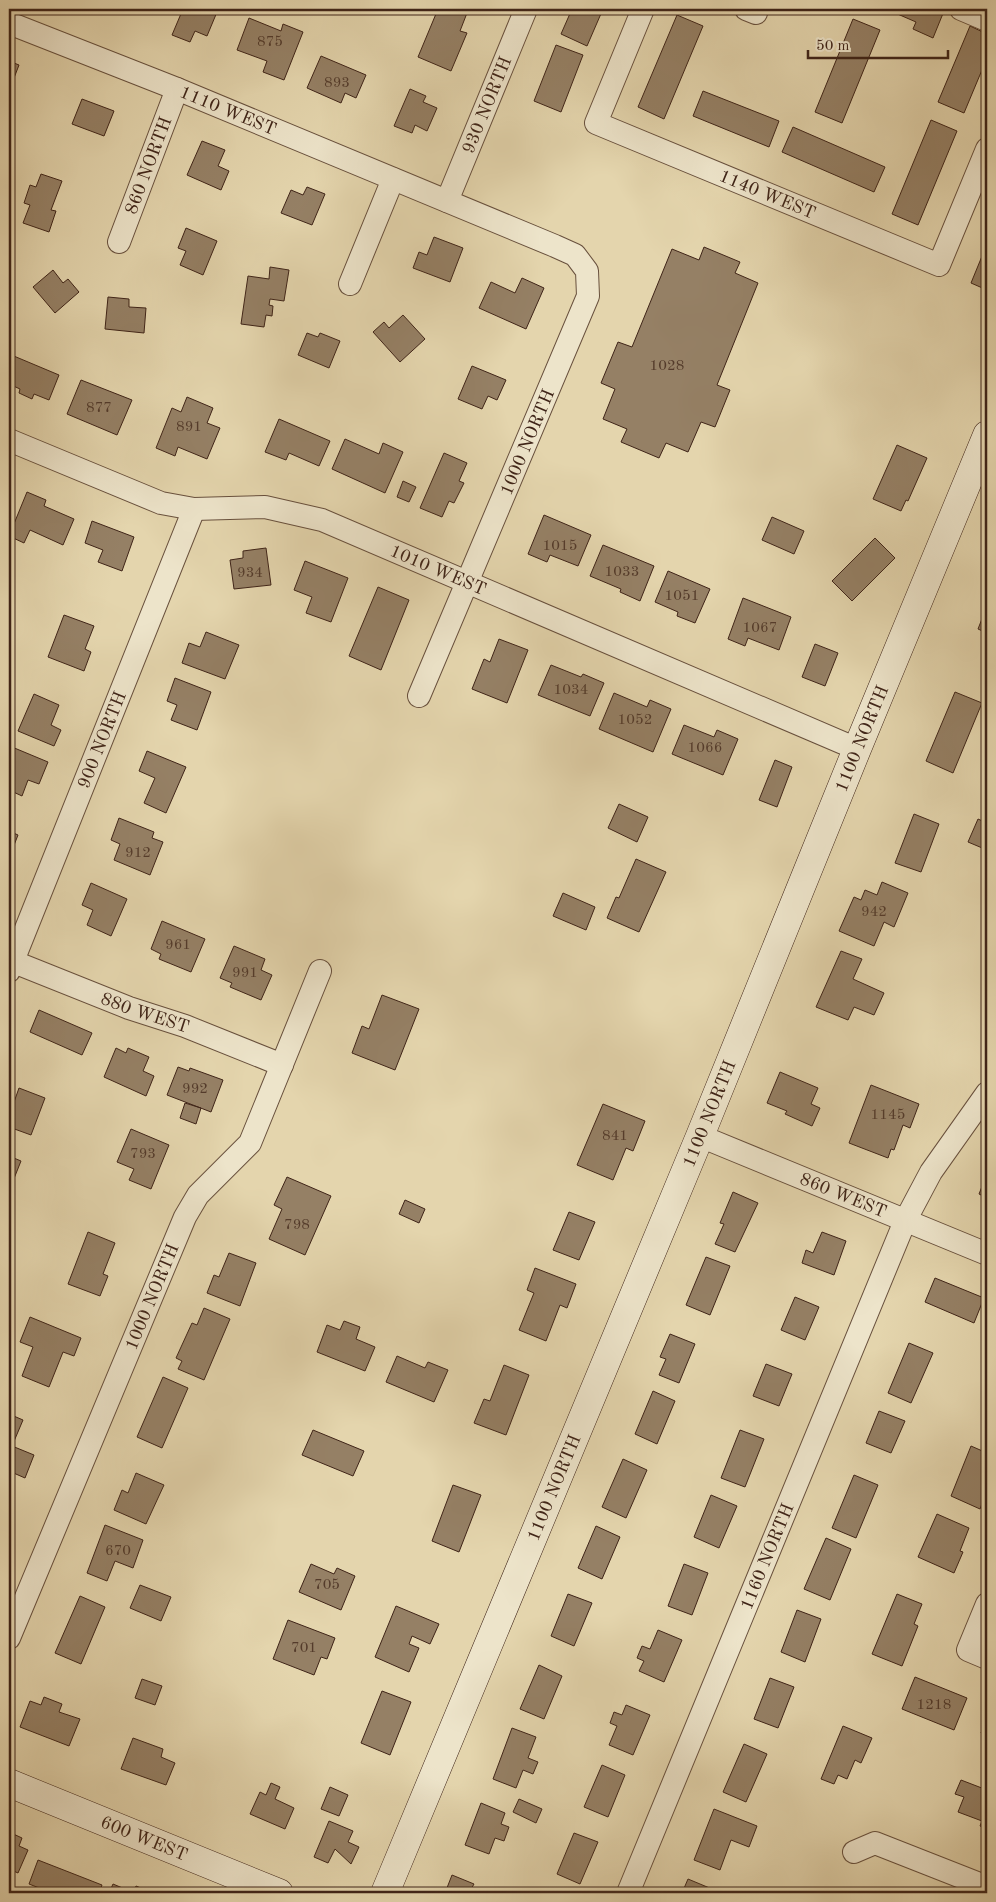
<svg xmlns="http://www.w3.org/2000/svg" width="996" height="1902" viewBox="0 0 996 1902" font-family="'Old Standard TT',serif">
  <rect width="100%" height="100%" fill="#e4d5ad"/>
  <filter id="stains"><feTurbulence type="fractalNoise" baseFrequency=".004" numOctaves="4"/><feColorMatrix values="0 0 0 0 .2 0 0 0 0 .09 0 0 0 0 .02 0 0 0 .5 -.17"/></filter>
  <radialGradient id="worn" r=".72"><stop offset=".6" stop-color="#630" stop-opacity="0"/><stop offset="1" stop-color="#630" stop-opacity=".3"/></radialGradient>
  <path fill="#958065" stroke="#3f2418" d="M126,9H139L137,13Z
    M183,9H209L217,12L207,36L195,31L190,42L172,35Z
    M438,9H456L467,13L460,31L467,33L451,71L418,57Z
    M572,9H603L587,46L561,34Z
    M886,9H940L944,11L933,38L913,29L916,22Z
    M677,15L703,26L664,119L638,107Z
    M249,18L281,31L283,24L303,32L284,80L263,72L267,61L237,50Z
    M853,19L880,30L842,123L815,112Z
    M970,26L987,34V58L964,113L938,102Z
    M556,45L583,55L561,112L534,101Z
    M321,56L366,75L356,98L345,93L341,103L307,88Z
    M9,61L19,65L9,91Z
    M410,89L426,96L423,102L437,108L427,131L415,125L412,133L394,126Z
    M703,91L779,121L769,147L693,116Z
    M82,99L114,111L104,136L72,124Z
    M931,120L957,131L918,225L892,214Z
    M793,127L885,167L874,192L782,152Z
    M202,141L225,150L218,166L229,171L221,190L187,175Z
    M41,174L62,181L51,210L56,211L49,232L23,223L30,205L24,203L30,185L36,187Z
    M307,187L325,194L312,225L281,213L291,190L303,195Z
    M186,228L217,241L203,275L180,265L186,251L178,248Z
    M434,237L463,248L450,282L413,268L419,252L427,255Z
    M987,244V290L971,283Z
    M704,247L740,262L735,273L758,283L717,385L730,390L715,427L701,422L688,452L666,443L659,458L621,442L627,429L603,419L615,389L601,383L618,342L632,347L672,249L699,260Z
    M270,267L289,270L284,301L270,299L269,305L273,306L272,316L266,315L264,327L241,324L248,276L269,279Z
    M53,270L63,283L68,279L79,292L55,313L33,287Z
    M522,278L544,288L526,329L479,308L491,282L515,293Z
    M108,297L129,299V307L146,308L144,333L105,329Z
    M403,315L425,339L400,362L373,332L384,322L389,328Z
    M307,333L318,337L320,333L340,341L329,368L298,355Z
    M9,354L59,375L49,400L34,394L32,399L19,393L20,389L9,384Z
    M472,366L506,380L497,400L488,396L482,409L458,399Z
    M81,380L132,400L117,435L67,414Z
    M187,397L213,408L207,423L220,428L207,459L178,447L175,456L156,448L172,408L181,412Z
    M279,419L330,441L319,466L289,453L286,460L265,452Z
    M345,439L379,454L383,443L403,452L385,493L332,469Z
    M897,445L927,458L908,501L906,500L901,511L873,499Z
    M444,453L467,463L459,481L464,483L454,503L449,501L442,517L420,508Z
    M403,481L416,487L409,502L397,497Z
    M27,492L46,500L44,506L74,519L63,545L30,530L24,543L9,536Z
    M544,515L591,535L578,566L550,555L547,562L528,554Z
    M772,517L804,531L794,554L762,540Z
    M92,521L134,537L122,571L98,562L103,550L85,543Z
    M875,538L895,558L852,601L832,581Z
    M603,545L654,566L640,601L620,592L621,589L590,576Z
    M266,548L271,585L234,589L230,560L243,558V551Z
    M305,561L348,578L331,622L306,613L312,597L294,590Z
    M668,571L710,589L695,623L677,616L678,612L655,602Z
    M378,587L409,600L381,670L349,656Z
    M743,598L791,617L779,650L748,638L745,646L728,639Z
    M987,606V633L978,629Z
    M64,615L94,626L85,649L91,652L84,671L48,657Z
    M206,632L239,645L225,679L182,663L189,643L200,647Z
    M499,639L528,650L507,703L472,689L484,659L490,662Z
    M815,644L838,653L825,686L802,677Z
    M551,665L581,677L583,674L604,683L590,716L538,695Z
    M175,678L211,692L197,730L171,720L177,705L167,701Z
    M955,692L982,703L953,773L926,761Z
    M614,693L647,707L650,700L671,709L653,752L599,729Z
    M34,694L59,705L51,725L61,730L54,746L18,731Z
    M684,725L714,737L717,730L738,739L723,775L672,754Z
    M12,747L48,762L39,784L28,780L22,796L9,790V755Z
    M147,751L186,767L166,813L144,803L155,778L139,771Z
    M775,760L792,767L777,807L759,800Z
    M619,804L648,817L637,842L608,828Z
    M914,814L939,824L921,872L895,863Z
    M119,818L154,832L152,838L163,842L150,875L114,860L120,844L111,840Z
    M978,819L987,823V850L968,842Z
    M9,831L18,835L9,858Z
    M636,859L666,872L639,932L607,918L616,897L619,898Z
    M882,882L908,893L894,927L884,922L874,946L839,931L854,897L861,900L865,890L877,895Z
    M91,883L127,899L111,936L87,925L93,910L82,905Z
    M563,893L595,907L586,930L553,916Z
    M162,921L205,939L191,972L159,959L161,954L151,949Z
    M234,946L265,959L261,970L272,975L261,1000L230,987L232,983L220,978Z
    M841,951L862,959L853,979L884,993L874,1015L854,1007L848,1020L816,1007Z
    M382,995L419,1009L395,1070L352,1053L362,1026L369,1029Z
    M39,1010L92,1033L82,1055L30,1032Z
    M116,1048L126,1053L128,1048L149,1057L143,1071L154,1076L146,1096L104,1077Z
    M178,1067L189,1071L190,1068L223,1080L211,1112L167,1095Z
    M780,1072L818,1088L811,1104L820,1108L812,1126L785,1114L787,1111L767,1103Z
    M871,1085L919,1104L910,1128L903,1125L894,1150L891,1149L888,1158L849,1143Z
    M19,1088L45,1098L31,1135L9,1127V1104L13,1105Z
    M185,1103L201,1108L196,1124L180,1118Z
    M603,1104L645,1121L633,1151L626,1148L613,1180L577,1165Z
    M131,1129L169,1145L151,1189L129,1180L134,1169L117,1162Z
    M9,1156L21,1161L9,1191Z
    M987,1174V1198L979,1194Z
    M287,1177L331,1196L305,1255L269,1239L282,1209L274,1205Z
    M733,1192L758,1203L735,1252L715,1244L724,1224L720,1223Z
    M405,1200L425,1209L419,1223L399,1214Z
    M569,1212L595,1222L579,1260L553,1250Z
    M88,1232L115,1243L103,1274L108,1276L100,1296L68,1284Z
    M822,1232L846,1241L834,1275L802,1263L806,1250L813,1253Z
    M229,1253L256,1263L240,1306L207,1293L214,1275L219,1277Z
    M706,1257L730,1266L710,1315L686,1305Z
    M535,1268L576,1284L567,1308L560,1305L546,1341L519,1330L534,1293L527,1290Z
    M935,1278L984,1298L974,1323L925,1302Z
    M795,1297L819,1307L805,1340L781,1330Z
    M204,1308L230,1319L204,1380L178,1369L182,1361L176,1358L192,1323L197,1325Z
    M30,1317L81,1338L74,1356L63,1352L49,1387L22,1376L33,1347L20,1342Z
    M344,1321L360,1327L356,1339L375,1347L365,1371L317,1352L327,1325L340,1330Z
    M670,1334L695,1344L679,1383L659,1375L666,1359L660,1357Z
    M909,1343L933,1353L911,1403L888,1393Z
    M397,1356L425,1368L428,1362L448,1370L434,1402L386,1382Z
    M766,1364L792,1374L779,1406L753,1396Z
    M504,1365L529,1375L506,1435L474,1423L484,1399L490,1401Z
    M163,1377L188,1388L162,1448L137,1437Z
    M653,1391L675,1401L657,1444L635,1434Z
    M879,1411L905,1421L891,1453L866,1443Z
    M9,1414L23,1420L12,1446L34,1455L25,1478L9,1471Z
    M313,1430L364,1451L353,1476L302,1455Z
    M740,1430L764,1439L745,1487L721,1478Z
    M971,1446L987,1453V1490L980,1509L951,1496Z
    M623,1459L647,1470L626,1518L602,1507Z
    M136,1473L164,1485L146,1524L114,1510L122,1490L128,1493Z
    M854,1475L878,1485L856,1538L832,1528Z
    M453,1485L481,1495L459,1552L432,1541Z
    M711,1495L737,1506L719,1548L694,1537Z
    M937,1514L969,1528L960,1551L963,1552L954,1573L918,1557Z
    M105,1525L143,1540L133,1568L115,1561L107,1581L87,1573Z
    M596,1526L620,1537L602,1579L578,1568Z
    M826,1538L851,1549L830,1600L804,1589Z
    M311,1564L334,1574L337,1568L355,1576L341,1610L299,1592Z
    M684,1564L708,1573L692,1615L668,1606Z
    M140,1585L171,1597L161,1621L130,1608Z
    M568,1594L592,1603L574,1646L551,1636Z
    M897,1594L922,1604L914,1624L918,1626L902,1666L872,1654Z
    M80,1596L105,1607L81,1664L55,1653Z
    M396,1606L439,1624L430,1644L412,1636L409,1644L419,1648L409,1672L375,1657Z
    M797,1610L821,1619L805,1662L781,1652Z
    M288,1620L335,1638L327,1659L321,1657L314,1675L273,1659Z
    M658,1630L682,1640L664,1682L639,1671L644,1661L637,1658L642,1646L650,1649Z
    M539,1665L562,1676L544,1719L520,1709Z
    M915,1677L967,1698L954,1730L902,1709Z
    M770,1678L794,1687L778,1728L754,1719Z
    M142,1679L162,1686L155,1705L135,1698Z
    M382,1691L411,1702L390,1755L361,1743Z
    M44,1697L62,1704L59,1712L80,1719L69,1746L20,1727L30,1701L41,1705Z
    M626,1705L650,1715L633,1755L609,1745L617,1726L610,1723L614,1712L622,1715Z
    M986,1720H987V1736L981,1733Z
    M843,1726L872,1738L861,1763L855,1760L847,1779L838,1775L834,1784L821,1779Z
    M512,1728L536,1737L528,1758L538,1762L533,1774L523,1770L516,1788L493,1779Z
    M133,1738L163,1749L161,1757L175,1763L166,1785L121,1769Z
    M744,1744L767,1754L746,1802L723,1792Z
    M602,1765L625,1775L608,1817L584,1807Z
    M961,1780L987,1790V1829L980,1826L982,1821L958,1812L964,1797L955,1794Z
    M271,1783L280,1787L275,1799L294,1808L285,1829L250,1814L260,1792L266,1795Z
    M330,1787L348,1795L339,1816L321,1809Z
    M519,1799L542,1809L536,1823L513,1812Z
    M481,1803L505,1813L501,1824L509,1827L504,1841L495,1838L489,1854L465,1845Z
    M714,1809L757,1826L749,1847L731,1840L720,1870L694,1860Z
    M329,1821L353,1831L348,1842L359,1847L351,1864L335,1849L328,1863L314,1857Z
    M9,1832L22,1838L19,1846L28,1850L18,1873L9,1869Z
    M574,1833L598,1842L580,1884L557,1874Z
    M38,1860L102,1885L99,1893H52L29,1884Z
    M452,1875L474,1884L470,1891L474,1893H445Z
    M688,1879L712,1889L710,1893H682Z
    M113,1884L132,1892V1893H109Z
    M136,1886L153,1893H133Z"/>
  <g fill="none" stroke-linecap="round" stroke-linejoin="round">
    <g stroke="#68503d" stroke-width="24">
      <g id="street">
        <path id="s1" d="M643,9L596,123L939,265L987,149"/>
        <path d="M746,9L756,13"/>
        <path d="M961,9L987,20"/>
        <path id="s2" d="M9,23L177,89L555,246L575,255L587,271L588,296L419,696"/>
        <path id="s3" d="M447,201L526,9"/>
        <path id="s4" d="M119,242L177,89"/>
        <path d="M350,284L393,179"/>
        <path id="s5" d="M9,440L161,503L194,509L265,507L322,520L857,749"/>
        <path id="s6" d="M9,960L129,1008L185,1026L282,1065"/>
        <path id="s7" d="M9,971L194,509"/>
        <path id="s8" d="M700,1136L987,1254"/>
        <path d="M987,1604L968,1650L987,1658"/>
        <path id="s9" d="M9,1638L185,1217L198,1195L250,1143L320,971"/>
        <path d="M854,1852L875,1843L987,1887"/>
        <path id="s10" d="M628,1893L905,1221L931,1172L987,1093"/>
      </g>
    </g>
    <g stroke="#3f2418" stroke-width="29">
      <g id="secondary">
        <path id="s11" d="M9,1783L279,1893"/>
        <path id="s12" d="M385,1893L700,1136L857,749L987,435"/>
      </g>
    </g>
    <use href="#street" stroke="#ede4ca" stroke-width="22"/>
    <use href="#secondary" stroke="#ede4ca" stroke-width="28"/>
  </g>
  <g text-anchor="middle" stroke-width="4.5" stroke-linejoin="round" paint-order="stroke">
    <g font-size="15" fill="#543b2b">
      <text x="270" y="46">875</text>
      <text x="337" y="87">893</text>
      <text x="667" y="370">1028</text>
      <text x="99" y="412">877</text>
      <text x="189" y="431">891</text>
      <text x="560" y="550">1015</text>
      <text x="622" y="576">1033</text>
      <text x="250" y="577">934</text>
      <text x="682" y="600">1051</text>
      <text x="760" y="632">1067</text>
      <text x="571" y="694">1034</text>
      <text x="635" y="724">1052</text>
      <text x="705" y="752">1066</text>
      <text x="138" y="857">912</text>
      <text x="874" y="916">942</text>
      <text x="178" y="949">961</text>
      <text x="245" y="977">991</text>
      <text x="195" y="1093">992</text>
      <text x="888" y="1119">1145</text>
      <text x="615" y="1140">841</text>
      <text x="143" y="1158">793</text>
      <text x="297" y="1229">798</text>
      <text x="118" y="1555">670</text>
      <text x="327" y="1589">705</text>
      <text x="304" y="1652">701</text>
      <text x="934" y="1709">1218</text>
    </g>
    <g font-size="18" fill="#3f2418" stroke="#ede4ca">
      <text dy="6" stroke="none"><textPath href="#s3" startOffset="104">930 NORTH</textPath></text>
      <text dy="6" stroke="none"><textPath href="#s2" startOffset="236">1110 WEST</textPath></text>
      <text dy="6" stroke="none"><textPath href="#s4" startOffset="82">860 NORTH</textPath></text>
      <text dy="6" stroke="none"><textPath href="#s1" startOffset="309">1140 WEST</textPath></text>
      <text transform="translate(527 442) rotate(-67)" y="6">1000 NORTH</text>
      <text dy="6" stroke="none"><textPath href="#s5" startOffset="454">1010 WEST</textPath></text>
      <text dy="6" stroke="none"><textPath href="#s12" startOffset="1249">1100 NORTH</textPath></text>
      <text dy="6" stroke="none"><textPath href="#s7" startOffset="249">900 NORTH</textPath></text>
      <text dy="6" stroke="none"><textPath href="#s6" startOffset="146">880 WEST</textPath></text>
      <text dy="6" stroke="none"><textPath href="#s12" startOffset="844">1100 NORTH</textPath></text>
      <text dy="6" stroke="none"><textPath href="#s8" startOffset="155">860 WEST</textPath></text>
      <text dy="6" stroke="none"><textPath href="#s9" startOffset="370">1000 NORTH</textPath></text>
      <text dy="6" stroke="none"><textPath href="#s12" startOffset="439">1100 NORTH</textPath></text>
      <text dy="6" stroke="none"><textPath href="#s10" startOffset="364">1160 NORTH</textPath></text>
      <text dy="6" stroke="none"><textPath href="#s11" startOffset="146">600 WEST</textPath></text>
    </g>
  </g>
  <rect width="996" height="1902" fill="none" stroke="#e4d5ad" stroke-width="30"/>
  <rect x="10" y="10" width="976" height="1882" fill="none" stroke="#3f2418" stroke-width="2.5"/>
  <rect x="15" y="15" width="966" height="1872" fill="none" stroke="#3f2418"/>
  <path d="M808 50v8h140v-8" fill="none" stroke="#3f2418" stroke-width="2.5"/>
  <text x="816" y="50" font-size="15" fill="#3f2418" stroke="#ede4ca" stroke-width="4" paint-order="stroke">50 m</text>
  <rect width="100%" height="100%" filter="url(#stains)"/>
  <rect width="100%" height="100%" fill="url(#worn)"/>
</svg>
